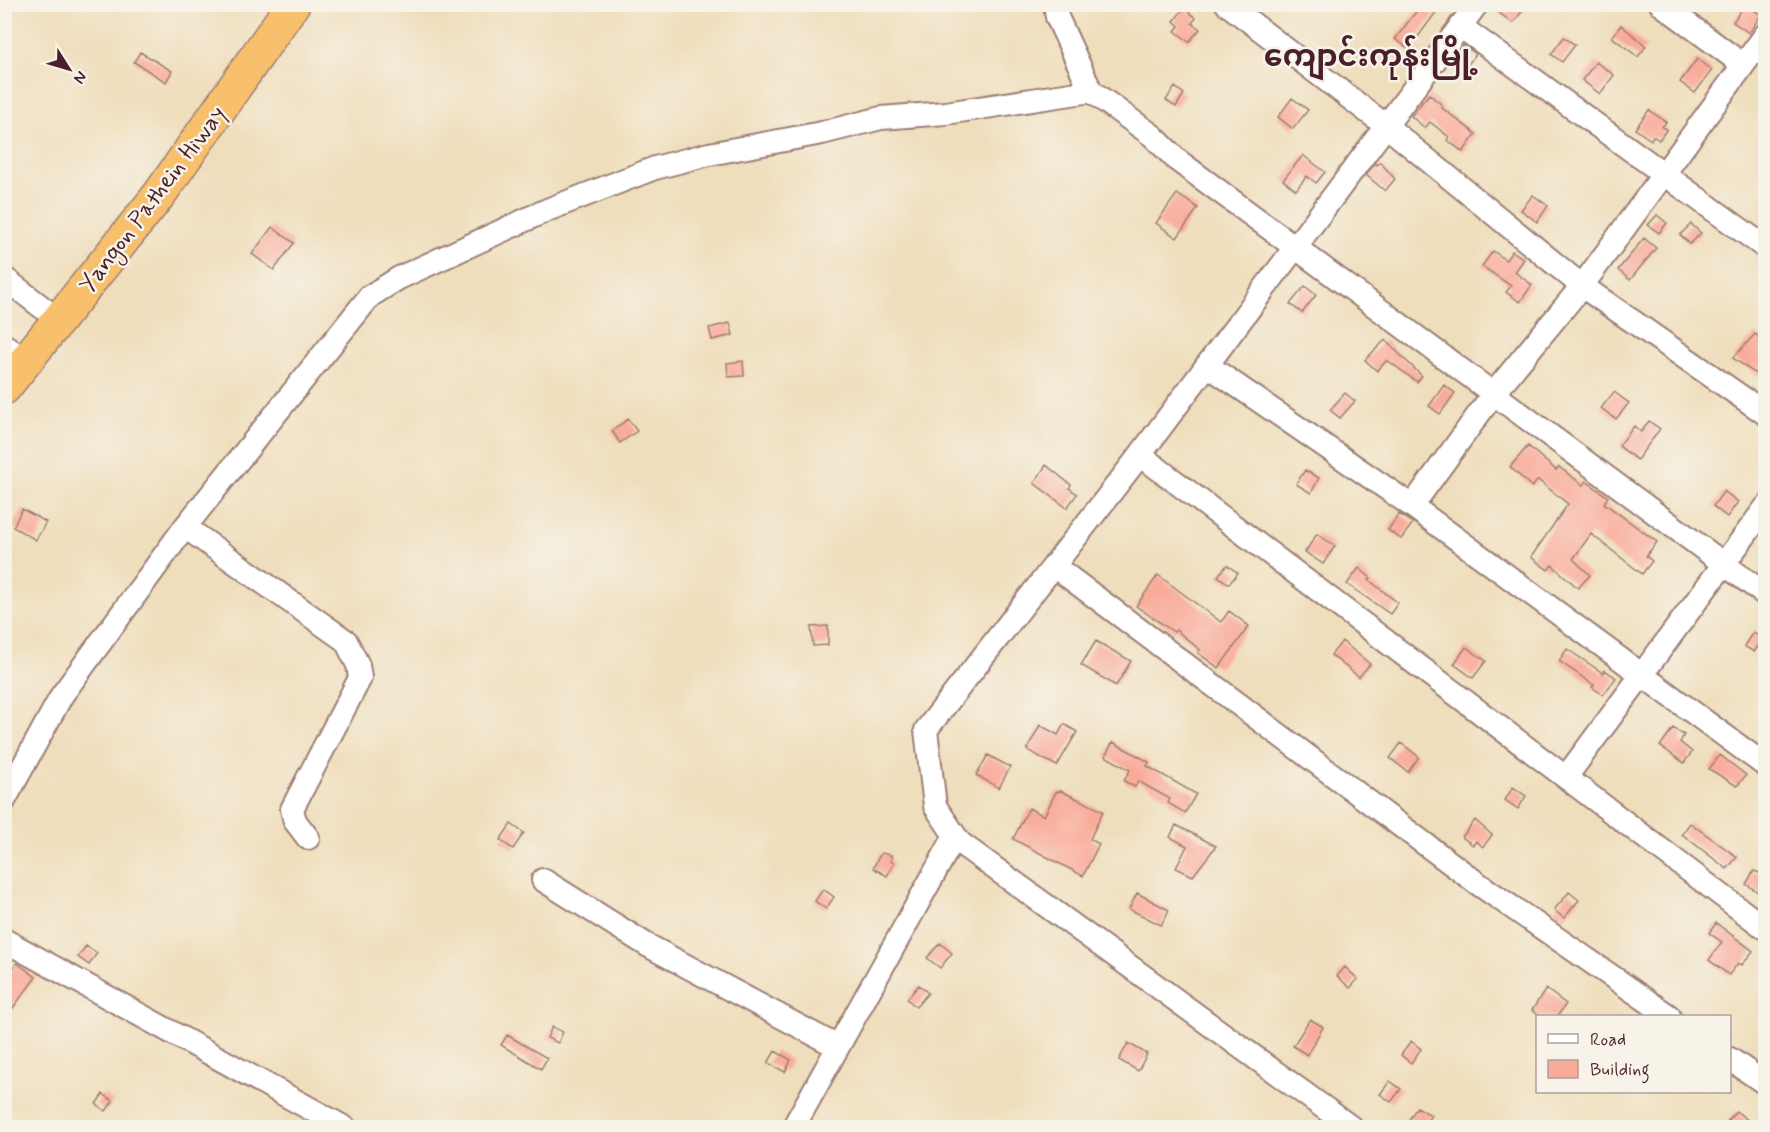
<svg xmlns="http://www.w3.org/2000/svg" width="1770" height="1132" viewBox="0 0 1770 1132" font-family="Mynerve,'Noto Sans Myanmar',sans-serif">
  <rect width="100%" height="100%" fill="#f7f3e8"/>
  <filter id="ink" filterUnits="userSpaceOnUse"><feTurbulence type="fractalNoise" baseFrequency=".0167" numOctaves="2"/><feDisplacementMap in="SourceGraphic" scale="12" xChannelSelector="R" yChannelSelector="G"/><feConvolveMatrix kernelMatrix="1 2 1 2 8 2 1 2 1" color-interpolation-filters="sRGB"/></filter>
  <filter id="wash" filterUnits="userSpaceOnUse"><feTurbulence type="fractalNoise" baseFrequency=".008" numOctaves="4" result="noise"/><feDisplacementMap in="SourceGraphic" scale="24" xChannelSelector="R" yChannelSelector="G"/><feGaussianBlur stdDeviation="1.35" result="paint"/><feColorMatrix in="noise" values="0 0 0 0 0 0 0 0 0 0 0 0 0 0 0 0 0 1.4 0 .05"/><feComposite in="paint" operator="in"/></filter>
  <g filter="url(#wash)">
    <rect width="100%" height="100%" fill="#efdebc"/>
    <g id="blocks">
      <path fill="#f9ab9a" d="M1422,4H1442L1409,49L1395,39Z
        M1504,4H1528L1513,23L1498,12Z
        M1745,4L1761,15L1749,33L1733,22Z
        M1184,8L1196,18L1192,23L1200,29L1189,42L1175,31L1179,26L1174,21Z
        M1621,25L1646,46L1638,57L1612,37Z
        M1564,37L1575,45L1562,62L1551,54Z
        M1464,45L1476,54L1466,67L1454,58Z
        M140,52L172,71L166,82L134,62Z
        M1697,59L1712,70L1695,93L1680,82Z
        M1596,62L1614,75L1600,94L1582,80Z
        M1175,87L1184,94L1176,107L1166,100Z
        M1429,94L1443,106L1442,108L1476,134L1463,152L1447,140L1449,137L1430,122L1425,128L1411,116Z
        M1292,98L1308,110L1293,129L1278,117Z
        M1649,110L1666,122L1662,127L1667,129L1659,140L1653,136L1651,140L1635,129Z
        M1303,155L1325,172L1316,183L1307,176L1296,190L1283,180Z
        M1380,162L1395,179L1385,191L1366,175L1375,163L1377,165Z
        M1177,194L1198,208L1177,238L1156,223Z
        M1533,195L1548,206L1537,222L1521,210Z
        M1657,215L1667,223L1659,233L1648,225Z
        M1691,224L1701,233L1690,244L1680,235Z
        M272,227L294,243L274,270L252,254Z
        M1644,238L1656,248L1630,280L1618,270Z
        M1493,251L1506,260L1512,251L1524,259L1515,272L1532,285L1520,302L1506,292L1511,286L1482,266Z
        M1305,286L1316,295L1302,313L1290,304Z
        M730,323L733,335L712,340L709,328Z
        M1755,334L1766,342V381L1733,358Z
        M1385,340L1422,376L1417,382L1387,360L1377,371L1365,360Z
        M743,361L744,376L728,377L727,363Z
        M1444,385L1455,393L1440,414L1429,406Z
        M1614,392L1629,403L1616,419L1601,408Z
        M1345,393L1355,401L1340,418L1330,410Z
        M628,419L637,431L620,443L612,431Z
        M1649,421L1660,429L1637,460L1619,446L1634,426L1641,432Z
        M1528,446L1556,470L1559,467L1583,485L1586,481L1608,497L1604,503L1657,542L1646,556L1652,561L1642,574L1591,534L1573,559L1590,575L1578,588L1552,565L1548,570L1531,557L1568,504L1538,480L1532,487L1510,467Z
        M1046,465L1071,485L1069,488L1077,494L1067,508L1034,483Z
        M1305,470L1319,478L1311,493L1296,484Z
        M1724,491L1738,502L1727,517L1713,506Z
        M22,509L46,522L36,540L13,527Z
        M1399,514L1413,523L1401,539L1388,530Z
        M1317,534L1335,546L1323,564L1305,552Z
        M1227,565L1238,573L1229,584L1218,576Z
        M1359,568L1371,578L1369,580L1398,603L1390,614L1347,584Z
        M1158,575L1221,622L1229,611L1249,626L1219,668L1198,653L1200,650L1176,630L1174,632L1136,606Z
        M828,626V645L813,646L811,627Z
        M1753,632L1763,639L1754,652L1744,646Z
        M1096,641L1131,661L1116,686L1081,665Z
        M1342,641L1370,664L1359,677L1331,655Z
        M1466,647L1486,661L1473,678L1454,664Z
        M1567,649L1603,673L1605,670L1616,678L1603,695L1592,687L1594,685L1559,661Z
        M1064,724L1077,732L1057,766L1027,750L1040,725L1058,735Z
        M1673,728L1684,735L1680,742L1692,752L1684,763L1660,746Z
        M1113,742L1149,762L1147,766L1196,794L1185,813L1168,803L1170,799L1138,781L1135,787L1124,781L1130,770L1105,756Z
        M1401,743L1419,757L1408,772L1390,758Z
        M988,755L1010,767L999,788L976,775Z
        M1720,755L1746,775L1737,786L1709,769Z
        M1513,787L1526,796L1518,809L1505,800Z
        M1061,791L1103,811L1090,839L1099,844L1083,876L1013,839L1029,808L1044,816L1056,792Z
        M1475,820L1492,835L1483,847L1476,841L1473,845L1462,837Z
        M1690,823L1737,857L1727,869L1682,834Z
        M511,824L524,833L513,849L500,840Z
        M1176,825L1216,846L1193,876L1176,868L1187,846L1170,837Z
        M881,853L891,855V861L894,863L887,876L873,868Z
        M1754,871L1766,875V888L1761,894L1746,884Z
        M823,889L834,897L826,909L815,901Z
        M1569,892L1579,900L1564,918L1554,910Z
        M1137,893L1169,910L1161,925L1129,909Z
        M1716,923L1753,951L1742,965L1738,963L1729,975L1709,960L1722,942L1709,933Z
        M940,943L952,953L940,968L927,958Z
        M86,946L97,953L89,965L78,957Z
        M17,963L36,977L4,1020V980Z
        M1345,967L1358,979L1350,988L1337,976Z
        M919,985L928,993L916,1007L907,999Z
        M1546,989L1566,1004L1557,1017H1541L1532,1010Z
        M1310,1019L1323,1027L1307,1055L1293,1046Z
        M552,1027L563,1032L558,1043L547,1038Z
        M507,1035L547,1058L541,1069L501,1045Z
        M1411,1041L1421,1049L1411,1063L1401,1055Z
        M1128,1043L1147,1054L1138,1071L1119,1060Z
        M775,1051L791,1060L785,1072L768,1063Z
        M1390,1081L1401,1089L1391,1102L1380,1094Z
        M103,1094L113,1101L106,1111L96,1104Z
        M1417,1107L1431,1115L1423,1128H1404Z
        M1736,1111L1758,1128H1722Z"/>
    </g>
  </g>
  <g filter="url(#ink)">
    <use href="#blocks" fill-opacity="0" stroke="#9c7e74" stroke-width="1.5"/>
    <g fill="none" stroke-linecap="round" stroke-linejoin="round">
      <g stroke="#9c7e74" stroke-width="26">
        <path id="minor" d="M1055,4L1057,17L1091,91L1153,136L1177,160L1766,595
          M1227,4L1385,125L1582,286L1766,414
          M1661,4L1742,64
          M1460,26L1766,248
          M4,278L60,321
          M4,345L28,362
          M1207,365L1412,506L1766,766
          M1140,455L1766,929
          M1412,506L1494,393L1582,286L1766,34
          M185,527L346,641L358,665L360,678L292,809L295,821L308,838
          M1054,566L1477,883L1669,1016
          M1566,777L1766,507
          M4,801L62,695L185,527L370,296L399,278L547,210L655,168L709,154L822,133L881,118L946,113L1091,91
          M543,880L647,945L838,1047
          M4,940L345,1128
          M1730,1059L1766,1084
          M793,1128L955,836
          M1352,1128L960,843L935,806L926,730L1140,455L1477,4"/>
      </g>
      <g stroke="#9c7e74" stroke-width="36">
        <path id="highway" d="M4,388L159,195L293,4"/>
      </g>
      <use href="#minor" stroke="#fff" stroke-width="22"/>
      <use href="#highway" stroke="#f8bf6c" stroke-width="33"/>
    </g>
  </g>
  <g text-anchor="middle" stroke-width="5" stroke-linejoin="round" paint-order="stroke">
    <g font-size="24" fill="#4a1f2b" stroke="#f7f3e8">
      <text transform="translate(152 199) rotate(-53)" y="8">Yangon Pathein Hiway</text>
    </g>
    <g font-size="30" font-weight="bold" fill="#4a1f2b" stroke="#f7f3e8">
      <text x="1371" y="66">ကျောင်းကုန်းမြို့</text>
    </g>
  </g>
  <rect width="1770" height="1132" fill="none" stroke="#f7f3e8" stroke-width="24"/>
  <rect x="1536" y="1015" width="195" height="78" fill="#f7f3e8" stroke="#b29e9c" stroke-width="1.5"/>
  <rect x="1548" y="1034" width="30" height="9" fill="#ffffff" stroke="#b29e9c" stroke-width="1.5"/>
  <text x="1590" y="1045" font-size="18" fill="#4a1f2b">Road</text>
  <rect x="1548" y="1060" width="30" height="18" fill="#f9ab9a" stroke="#b29e9c" stroke-width="1.5"/>
  <text x="1590" y="1075" font-size="18" fill="#4a1f2b">Building</text>
  <g transform="translate(69 69) rotate(127)" stroke="#f7f3e8" stroke-width="4.5" paint-order="stroke">
  <path d="M0-4.5L10 22L0 15L-10 22Z" fill="#4a1f2b"/>
  <text y="-9" font-size="16" font-weight="bold" text-anchor="middle" fill="#4a1f2b">N</text>
  </g>
</svg>
